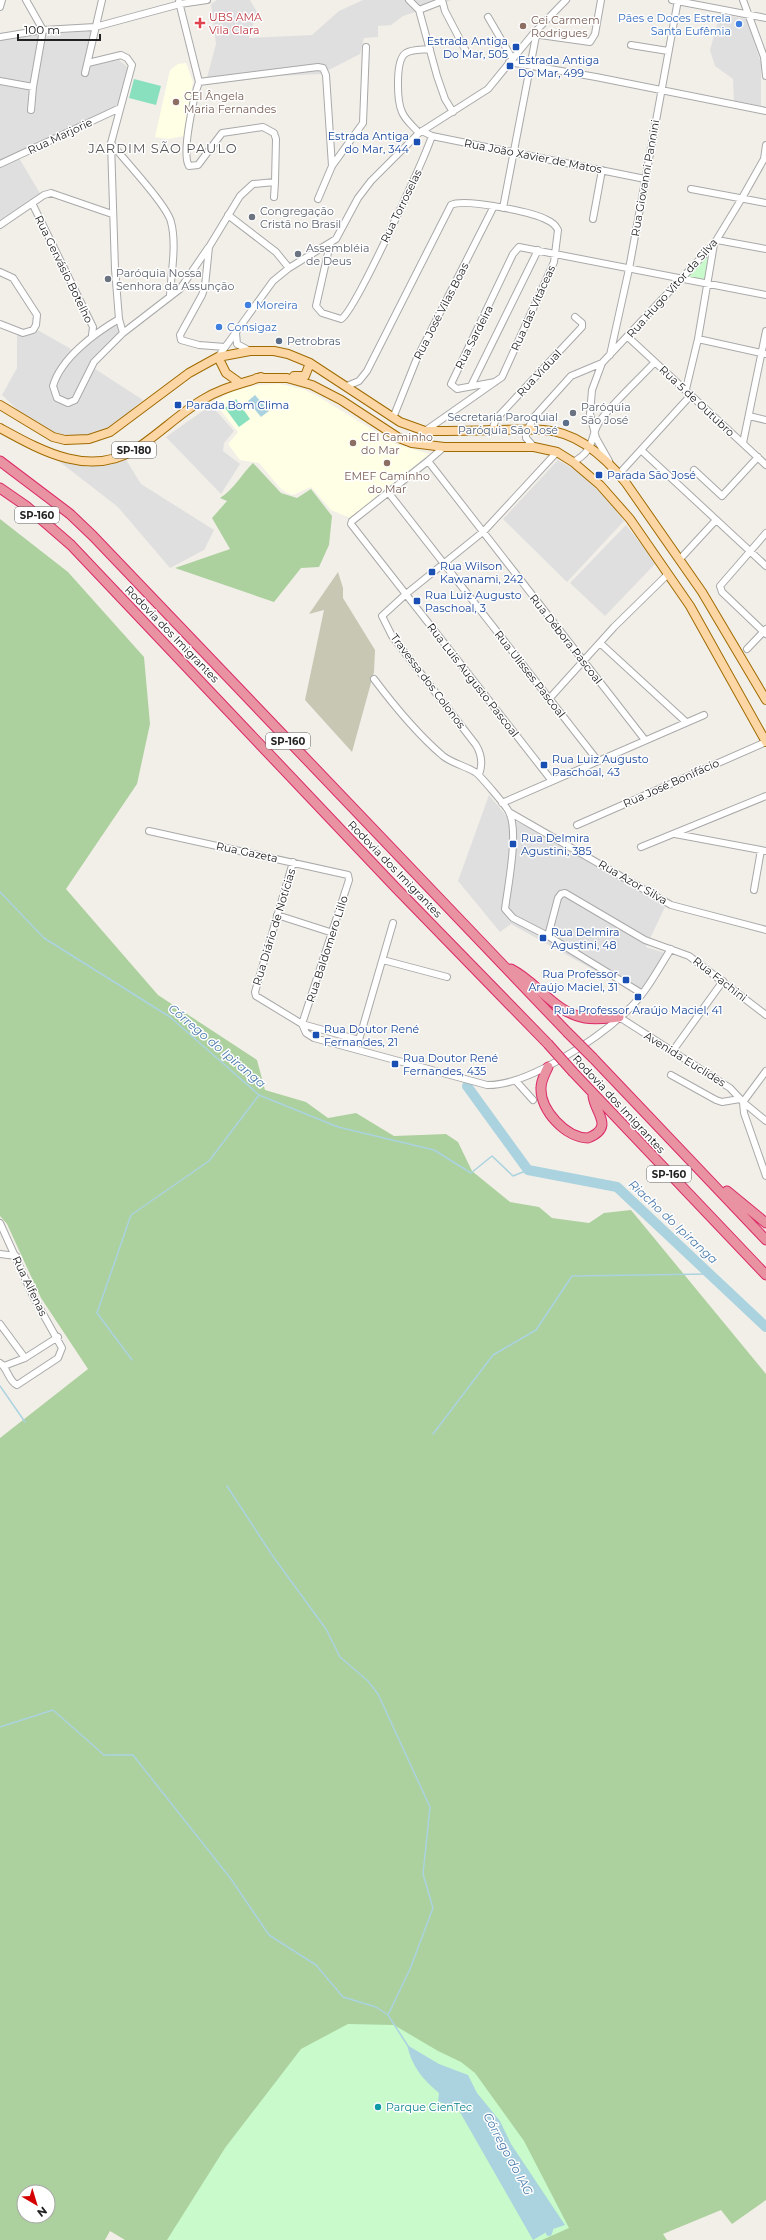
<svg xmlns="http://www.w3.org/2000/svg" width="766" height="2240" viewBox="0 0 766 2240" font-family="Montserrat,sans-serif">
  <rect width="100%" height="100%" fill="#f2efe9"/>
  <path fill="#e0dfdf" d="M217,0H250L257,12L249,38L312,35L339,11L363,0H452L403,16L391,25L378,26V37L364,38L360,54L321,74L278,76L205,85L216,44L211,4Z
    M720,14L746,19L761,63V106L734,101L733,79L715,66L710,50Z
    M92,31L84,67L119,60L130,69L117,113L19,158L41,195L0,224V40L21,36Z
    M118,322L120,335L89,365L143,400L116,424L99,433L79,438L58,435L24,416L2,395L17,368V335L26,336L34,328L78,353Z
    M211,405L234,431L224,443L223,451L240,464L221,494L166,437Z
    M125,458L141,484L214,530L204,550L170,568L118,507L56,459L88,467Z
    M558,460L577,471L607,499L624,521L567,582L503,519Z
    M626,525L656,563L605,616L570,583Z
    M489,795L508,818L527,826L665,907L646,947L665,953L639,995L511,924L500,932L458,881Z"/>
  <path fill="#ffffe5" d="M186,63L193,82L184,136L168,139L155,137L170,70L178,64Z
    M279,384L303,389L319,397L396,444L429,454L350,518L331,510L311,487L293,495L287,493L280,488L259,463L240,460L228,444L238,432L214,402L234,390L258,385Z"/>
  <path fill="#c7c7b4" d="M338,572L343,588V598L375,650L374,672L352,752L305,700L324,610L309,614Z"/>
  <path fill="#add19e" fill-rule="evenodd" d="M253,463L281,493L297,498L311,489L332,516L329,545L319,567L301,568L274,602L175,568L230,549L212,518L227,501L220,498C234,489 241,475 253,463Z
    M0,519L68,572L144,657L150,724L137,784L66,889L158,995L257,1060L265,1090L306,1102L328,1118L356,1113L394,1136L446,1134L458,1142L472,1171L510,1202L539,1207L552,1218L589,1223L604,1213L631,1210L766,1374V2200L732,2224L721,2210L663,2234L667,2240H125L110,2231L105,2240H0V1438L88,1369L41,1298L7,1224L0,1216ZM24,2192H48V2216H24Z"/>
  <path fill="#c8facc" d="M706,253H710L705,279L690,278L688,275Z
    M348,2024L394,2025L438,2051L461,2062L475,2073L524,2141L569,2228L542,2240H167L225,2148L301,2049Z"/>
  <path fill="#88e0be" d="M134,79L161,86L156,105L129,98Z
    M236,399L250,419L239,427L225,408Z"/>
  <path fill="#aad3df" d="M255,395L269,411L261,417L248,401Z
    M407,2045L439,2064L468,2075L477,2093L500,2121L511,2144L565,2225L550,2230L533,2240L457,2107L438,2102L439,2093C422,2079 412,2066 407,2045Z"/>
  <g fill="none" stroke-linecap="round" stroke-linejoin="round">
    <path stroke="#aad3df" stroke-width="1.5" d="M0,892L44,938L170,1017L259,1095L338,1127L434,1150L471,1173L492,1156L513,1176L528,1170
      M132,1360L97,1313L131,1215L209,1161L259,1095
      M0,1386L25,1422
      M433,1434L493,1355L536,1330L572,1276L709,1274
      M227,1486L272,1555L326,1629L340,1657L368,1681L378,1694L430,1807L423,1874L433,1908L410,1969L388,2015
      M0,1727L53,1710L104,1755H133L231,1879L269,1935L316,1965L343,1997L376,2007L388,2015L408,2046"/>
    <path stroke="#aad3df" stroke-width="6" d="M549,2233L550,2230"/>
    <path stroke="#aad3df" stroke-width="10" d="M467,1086L528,1170L617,1187L766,1327"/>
    <g stroke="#a9a9a9" stroke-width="8">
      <path id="minor" d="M26,0L43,30L33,87L31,110
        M409,0L419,10L437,76L445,99L453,112
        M442,0L445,11L467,53
        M672,0L766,18
        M743,0L764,57L766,76
        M179,2L199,82
        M0,7L2,0
        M419,10L442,1
        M488,17L512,58
        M533,34L590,42L595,34L601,0
        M0,37L43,30L95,27L180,4L207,0
        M631,45L668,51
        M509,62L596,77L766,111
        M88,63L121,55L127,58L132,65L111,143L115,269L119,319L123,333
        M85,73L102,0
        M0,81L33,87
        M199,82C194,96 181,154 189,166L198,165L222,133L263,127L274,133L276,139L275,182L253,184L240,196L209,247L205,286L202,295L180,335L181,340L199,345L225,347
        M199,82L318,67L323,68L326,75L332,166
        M422,131L432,136L645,179
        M419,133C414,127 405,120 402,112C397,101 395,59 406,53C412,49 423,50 430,49
        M111,143C124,160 167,205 171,222C177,245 171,273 170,296
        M0,164L120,108
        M691,189L766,203
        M274,197L275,182
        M318,199L332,166L363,123L366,47
        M32,203L93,327L92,335
        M503,208L536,36
        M228,215L276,252L289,268
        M593,219L602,170
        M0,225L44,195L51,193L112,214
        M717,240L766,249
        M330,244L316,306L322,313L341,319C355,312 423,161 432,136
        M0,272L13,278L37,315L36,325L33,330L23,333L0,324
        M119,319C95,333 61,358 53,386L57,398L68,403L75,400L94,362L123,333L180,289L208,248
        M236,333L237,344L250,351
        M628,337L766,465
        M698,339L766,354
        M610,355L629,269L678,0
        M218,357L273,281L289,268L336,239L358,198L371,181L419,133L488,89L533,34L566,0
        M495,382L457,389L451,384L513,254L519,247L766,295
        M347,386L359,381L367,371L451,205C464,198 533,212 547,220C552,222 556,226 558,230L554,262L550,271L502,377L425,431
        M471,386L538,250
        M686,389L698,339L714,244
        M749,416L766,420
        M393,418L417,358L494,206
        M492,430L496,419L582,327V323L575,317
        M743,443L766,331
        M444,447L428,461L352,521L351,524L552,781
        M534,447L526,438V432L535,416L571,376L602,363
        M641,450L766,566
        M428,461L645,740
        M609,461L596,438L590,414L592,390L602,363L714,244L742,198L764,159L766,145
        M573,462C598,449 588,435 602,418C618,398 638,380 655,362
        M694,470L722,496L758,457
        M619,474L691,395
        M388,492L598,761
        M766,533L720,586L722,592L766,634
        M680,559L716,520
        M600,643L686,722
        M747,649L766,629
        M374,679C395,707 416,733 443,756C452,763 465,766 475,772C479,774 507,807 509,812C519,831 508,886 505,909L513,918L548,936L641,993
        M549,699L614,627L668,574
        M479,775C483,764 482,755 476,745L392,636L382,616L406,594L484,531L557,452
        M502,803L704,715
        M509,812L671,905L766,930
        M577,825L766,742
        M149,831L348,875L349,880L302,1024
        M675,834L766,851
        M641,847L766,796
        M293,862L255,992L256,996L302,1024L306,1033L314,1038L487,1085C528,1086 599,1038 628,1010C646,993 658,969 671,949
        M754,890L761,850
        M277,915L333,933
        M548,936L558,898L561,894L565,893L645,940L689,956L766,1015
        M383,960L447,977
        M619,1017L730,1088L743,1102L766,1121
        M302,1024L359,1040L393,923
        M672,1052L723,981
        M766,1071L743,1102L744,1113L766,1176
        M671,1075L716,1100L722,1102L740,1099
        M516,1081L533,1100
        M0,1223L33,1296L62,1348L58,1358L17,1385C8,1381 8,1368 0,1363
        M0,1254L16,1256
        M0,1324L25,1358
        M4,1366L25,1358L58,1337"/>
    </g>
    <g stroke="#a06b00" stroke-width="10">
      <path id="major" d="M218,357L226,373L240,383
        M294,376H305L310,363
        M257,378H287L312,385L341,400L399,438L412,443L444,447H534L557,452L573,462L600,485L630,519L690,606L766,742
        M0,405L53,437L65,440L89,439L110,432L189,373L218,357L250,351H274L288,354L310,363L400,422L425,431C447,431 469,431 492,430C509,430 526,429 544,430C577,432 606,458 626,483L702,592L766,700
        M0,428C42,451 89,478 136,449C159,434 179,414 202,400C221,388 241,384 261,377"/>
    </g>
    <g stroke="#dc2a67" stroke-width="11">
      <path id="highway" d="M0,461L70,514L93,536L567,1032
        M0,488L26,506L71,545L396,888L548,1044
        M511,969C537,982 555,1013 585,1018C597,1020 608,1018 619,1017
        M593,1058L766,1240
        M548,1067C545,1074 541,1080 541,1088C540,1110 566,1138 588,1138C615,1127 595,1113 593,1096
        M573,1072L766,1275
        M727,1191L766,1223"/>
    </g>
    <use href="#minor" stroke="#fff" stroke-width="6"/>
    <use href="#major" stroke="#fcd6a4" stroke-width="8"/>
    <use href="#highway" stroke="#e892a2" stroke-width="9"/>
    <g stroke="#dc2a67" stroke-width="11" stroke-linecap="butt">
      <path id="highway-bridge" d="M567,1032L593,1058
        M548,1044L573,1072"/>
    </g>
    <use href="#highway-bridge" stroke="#e892a2" stroke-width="9"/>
  </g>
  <path fill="#e0444e" stroke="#fff" stroke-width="1.5" d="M198 17h4v4h4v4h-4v4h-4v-4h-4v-4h4z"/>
  <g fill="#3f7fe0" stroke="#fff" stroke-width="1.5">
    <circle cx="739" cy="24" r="4"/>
    <circle cx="248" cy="305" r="4"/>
    <circle cx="219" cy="327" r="4"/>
  </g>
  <g fill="#8d6e63" stroke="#fff" stroke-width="1.5">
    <circle cx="523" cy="26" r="4"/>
    <circle cx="176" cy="102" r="4"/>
    <circle cx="353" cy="443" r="4"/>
    <circle cx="387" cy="463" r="4"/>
  </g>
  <g fill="#1a4fb4" stroke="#fff" stroke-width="1.5">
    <rect x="512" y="43" width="8" height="8" rx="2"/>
    <rect x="506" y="62" width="8" height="8" rx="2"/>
    <rect x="413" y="138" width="8" height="8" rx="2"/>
    <rect x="174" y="401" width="8" height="8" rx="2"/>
    <rect x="595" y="471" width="8" height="8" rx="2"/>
    <rect x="428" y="568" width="8" height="8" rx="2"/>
    <rect x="413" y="597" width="8" height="8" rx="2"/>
    <rect x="540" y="761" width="8" height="8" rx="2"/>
    <rect x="509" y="840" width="8" height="8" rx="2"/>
    <rect x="539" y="934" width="8" height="8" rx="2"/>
    <rect x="622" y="976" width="8" height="8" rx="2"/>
    <rect x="634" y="993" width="8" height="8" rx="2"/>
    <rect x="312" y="1031" width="8" height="8" rx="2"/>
    <rect x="391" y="1060" width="8" height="8" rx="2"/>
  </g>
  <g fill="#6b7280" stroke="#fff" stroke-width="1.5">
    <circle cx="252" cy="217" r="4"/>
    <circle cx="298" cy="254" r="4"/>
    <circle cx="108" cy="279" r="4"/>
    <circle cx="573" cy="413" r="4"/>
  </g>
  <g fill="#5c6f8a" stroke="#fff" stroke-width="1.5">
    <circle cx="279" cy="341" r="4"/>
    <circle cx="566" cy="423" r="4"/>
  </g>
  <circle fill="#0f9aa8" stroke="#fff" stroke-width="1.5" cx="378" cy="2107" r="4"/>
  <g text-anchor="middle" stroke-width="3" stroke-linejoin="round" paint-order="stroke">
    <g fill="#fff" stroke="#646464" stroke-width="1">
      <rect x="112" y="442" width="44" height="16" rx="3"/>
      <rect x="15" y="507" width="44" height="16" rx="3"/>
      <rect x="266" y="733" width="44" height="16" rx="3"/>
      <rect x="647" y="1166" width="44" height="16" rx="3"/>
    </g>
    <g font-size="10" font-weight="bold" fill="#222">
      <text x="134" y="454">SP-180</text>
      <text x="37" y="519">SP-160</text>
      <text x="288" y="745">SP-160</text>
      <text x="669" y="1178">SP-160</text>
    </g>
    <g font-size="11" fill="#be3a42" stroke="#fff" text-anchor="start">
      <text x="209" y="21">UBS AMA<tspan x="209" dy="13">Vila Clara</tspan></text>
    </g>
    <g font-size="11" fill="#366cbe" stroke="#fff" text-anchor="start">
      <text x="731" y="22" text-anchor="end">Pães e Doces Estrela<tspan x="731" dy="13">Santa Eufêmia</tspan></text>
      <text x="256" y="309">Moreira</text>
      <text x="227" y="331">Consigaz</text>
    </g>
    <g font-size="11" fill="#785e54" stroke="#fff" text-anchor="start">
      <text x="531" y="24">Cei Carmem<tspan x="531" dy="13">Rodrigues</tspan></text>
      <text x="184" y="100">CEI Ângela<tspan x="184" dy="13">Maria Fernandes</tspan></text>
      <text x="361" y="441">CEI Caminho<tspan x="361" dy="13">do Mar</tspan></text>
      <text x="387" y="480" text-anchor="middle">EMEF Caminho<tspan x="387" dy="13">do Mar</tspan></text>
    </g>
    <g font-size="11" fill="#164399" stroke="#fff" text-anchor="start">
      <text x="508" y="45" text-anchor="end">Estrada Antiga<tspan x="508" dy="13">Do Mar, 505</tspan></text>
      <text x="518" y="64">Estrada Antiga<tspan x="518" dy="13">Do Mar, 499</tspan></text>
      <text x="409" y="140" text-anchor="end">Estrada Antiga<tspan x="409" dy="13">do Mar, 344</tspan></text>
      <text x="186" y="409">Parada Bom Clima</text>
      <text x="607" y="479">Parada São José</text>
      <text x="440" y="570">Rua Wilson<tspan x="440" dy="13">Kawanami, 242</tspan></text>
      <text x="425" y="599">Rua Luiz Augusto<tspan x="425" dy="13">Paschoal, 3</tspan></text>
      <text x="552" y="763">Rua Luiz Augusto<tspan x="552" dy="13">Paschoal, 43</tspan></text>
      <text x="521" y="842">Rua Delmira<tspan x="521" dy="13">Agustini, 385</tspan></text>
      <text x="551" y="936">Rua Delmira<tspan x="551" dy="13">Agustini, 48</tspan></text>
      <text x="618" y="978" text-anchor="end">Rua Professor<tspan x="618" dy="13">Araújo Maciel, 31</tspan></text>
      <text x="638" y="1014" text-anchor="middle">Rua Professor Araújo Maciel, 41</text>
      <text x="324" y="1033">Rua Doutor René<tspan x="324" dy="13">Fernandes, 21</tspan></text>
      <text x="403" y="1062">Rua Doutor René<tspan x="403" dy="13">Fernandes, 435</tspan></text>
    </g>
    <g font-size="11" fill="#222" stroke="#fff">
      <text transform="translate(60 136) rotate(-25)" y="4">Rua Marjorie</text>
      <text transform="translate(533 156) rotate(11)" y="4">Rua João Xavier de Matos</text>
      <text transform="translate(645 178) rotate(-80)" y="4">Rua Giovanni Pannini</text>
      <text transform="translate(401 206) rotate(-64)" y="4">Rua Torroselas</text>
      <text transform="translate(64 269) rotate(64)" y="4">Rua Gervásio Botelho</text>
      <text transform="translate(672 288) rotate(-48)" y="4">Rua Hugo Vitor da Silva</text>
      <text transform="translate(533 308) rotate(-66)" y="4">Rua das Vitáceas</text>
      <text transform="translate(441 311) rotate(-63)" y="4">Rua José Vilas Boas</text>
      <text transform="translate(474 337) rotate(-63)" y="4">Rua Sardeira</text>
      <text transform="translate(539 373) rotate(-47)" y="4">Rua Vidual</text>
      <text transform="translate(697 401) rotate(43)" y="4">Rua 5 de Outubro</text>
      <text transform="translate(172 634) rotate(46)" y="4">Rodovia dos Imigrantes</text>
      <text transform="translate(566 639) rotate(52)" y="4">Rua Débora Pascoal</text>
      <text transform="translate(530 674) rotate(52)" y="4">Rua Ulisses Pascoal</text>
      <text transform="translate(473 680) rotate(52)" y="4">Rua Luis Augusto Pascoal</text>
      <text transform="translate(428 681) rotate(53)" y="4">Travessa dos Colonos</text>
      <text transform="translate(671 783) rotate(-24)" y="4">Rua José Bonifácio</text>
      <text transform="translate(247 852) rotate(12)" y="4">Rua Gazeta</text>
      <text transform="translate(395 869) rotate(46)" y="4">Rodovia dos Imigrantes</text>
      <text transform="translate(633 882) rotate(30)" y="4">Rua Azor Silva</text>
      <text transform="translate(274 927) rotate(-73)" y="4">Rua Diário de Notícias</text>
      <text transform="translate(327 949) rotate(-72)" y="4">Rua Baldomero Lillo</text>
      <text transform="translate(720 979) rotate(38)" y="4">Rua Fachini</text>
      <text transform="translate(685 1059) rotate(32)" y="4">Avenida Euclides</text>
      <text transform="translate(619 1104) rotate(47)" y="4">Rodovia dos Imigrantes</text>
      <text transform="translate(30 1286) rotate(64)" y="4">Rua Alfenas</text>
    </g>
    <g font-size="11" fill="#5b616d" stroke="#fff" text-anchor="start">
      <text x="260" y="215">Congregação<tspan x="260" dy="13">Cristã no Brasil</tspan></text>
      <text x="306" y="252">Assembléia<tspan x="306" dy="13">de Deus</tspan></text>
      <text x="116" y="277">Paróquia Nossa<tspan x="116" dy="13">Senhora da Assunção</tspan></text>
      <text x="581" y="411">Paróquia<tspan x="581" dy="13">São José</tspan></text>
    </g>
    <g font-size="11" fill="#4e5e75" stroke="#fff" text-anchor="start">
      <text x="287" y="345">Petrobras</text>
      <text x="558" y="421" text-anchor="end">Secretaria Paroquial<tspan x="558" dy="13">Paróquia São José</tspan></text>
    </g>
    <g font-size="11" fill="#0d838f" stroke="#fff" text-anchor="start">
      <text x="386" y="2111">Parque CienTec</text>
    </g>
    <g font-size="12" font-style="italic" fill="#4a7aab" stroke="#fff">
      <text transform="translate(217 1046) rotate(40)" y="4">Córrego do Ipiranga</text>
      <text transform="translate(673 1222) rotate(43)" y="4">Riacho do Ipiranga</text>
      <text transform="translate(508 2154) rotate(62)" y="4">Córrego do IAG</text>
    </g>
    <g font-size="13" letter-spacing="1" fill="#555" stroke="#fff">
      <text x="163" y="153">JARDIM SÃO PAULO</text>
    </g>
  </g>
  <g transform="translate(36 2204) rotate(142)"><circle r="19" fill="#ffffff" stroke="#a7a7a7"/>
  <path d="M0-3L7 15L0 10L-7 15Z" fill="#d40000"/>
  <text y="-6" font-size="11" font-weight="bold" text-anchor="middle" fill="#222222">N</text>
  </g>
  <path d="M18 34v6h82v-6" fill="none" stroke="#222222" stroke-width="2"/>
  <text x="24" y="34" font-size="12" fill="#222222" stroke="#ffffff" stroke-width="3" paint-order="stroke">100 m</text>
</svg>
